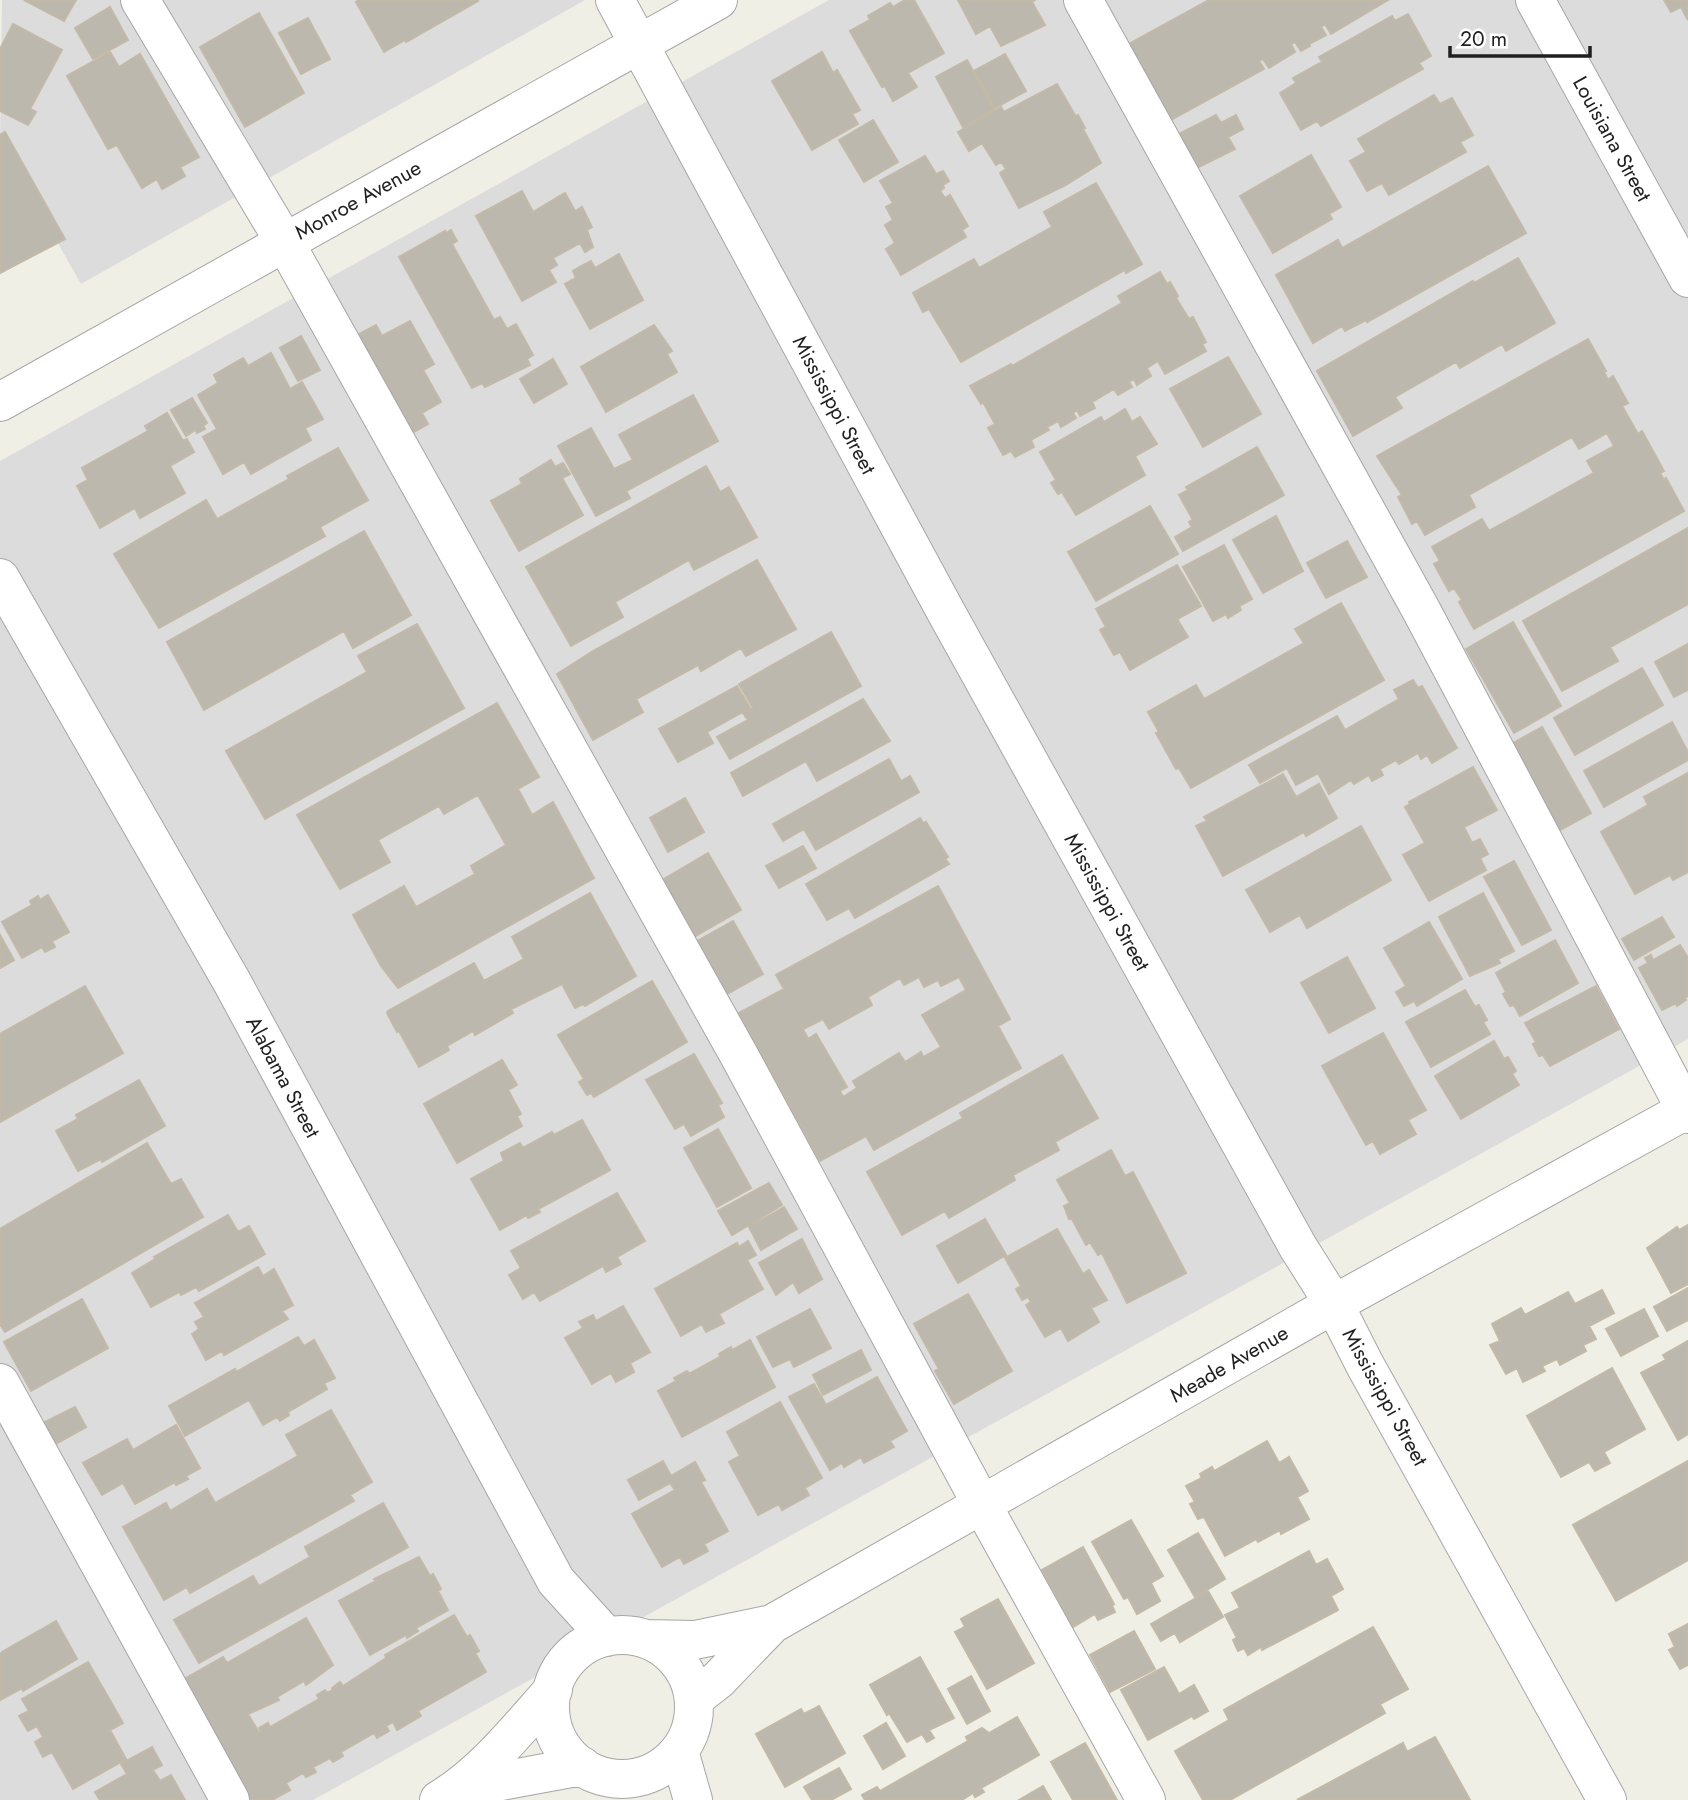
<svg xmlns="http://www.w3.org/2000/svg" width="1688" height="1800" viewBox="0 0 1688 1800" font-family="Jost,sans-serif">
  <rect width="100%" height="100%" fill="#f0efe5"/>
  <path fill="#dddcdc" d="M2,0H585L81,284L0,141Z
    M829,0H1688V1039L313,1800H0V461Z"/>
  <path fill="#bdb8ae" stroke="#c2b9a7" stroke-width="2" fill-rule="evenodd" d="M24,0H76L64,21Z
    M359,0H477L478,1L406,42L405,40L384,52L356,2Z
    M905,0H914L944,53L908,73L917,87L893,101L885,86L882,87L850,31L870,20L868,16L890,3L893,7Z
    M958,0H1035L1032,2L1045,25L1001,46L990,26L976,34Z
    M1209,0H1388L1331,34L1325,24L1321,27L1326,35L1309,44L1310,46L1301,51L1295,42L1291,44L1295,52L1269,68L1263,59L1259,61L1264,69L1171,120L1129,44Z
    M1664,0H1688V20L1681,7L1671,12Z
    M110,7L128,40L93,59L75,28Z
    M259,13L304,93L245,127L200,47Z
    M1408,14L1431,56L1419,63L1423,69L1321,126L1317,121L1301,130L1280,93L1296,83L1293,78L1322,62L1319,57L1392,16L1395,21Z
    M308,18L330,59L301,74L279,33Z
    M13,24L62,50L30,109L36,112L28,125L0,111V49Z
    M110,52L119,67L140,54L199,157L180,167L185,176L162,189L157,179L142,188L117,145L108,149L67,76Z
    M822,52L833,73L837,70L860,110L852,114L858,124L812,150L772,81Z
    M1005,54L1026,91L995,108L974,71Z
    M967,60L994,109L963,127L936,77Z
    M1057,84L1076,117L1078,115L1085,128L1083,129L1101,163L1066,185L1019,208L1000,173L1006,169L1001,162L996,165L982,143L969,151L958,132L1001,107L1004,112Z
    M1434,95L1440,104L1452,98L1473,135L1460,142L1466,152L1389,195L1382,183L1367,191L1350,161L1366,152L1358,139Z
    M1216,115L1221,123L1236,115L1243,129L1228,137L1235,149L1195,169L1177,135Z
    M873,120L898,162L864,182L839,140Z
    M5,132L65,239L0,273V135Z
    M1311,155L1341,207L1329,214L1332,219L1273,253L1240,196Z
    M925,156L936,174L943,171L949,181L943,185L944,188L940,191L945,198L950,195L968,226L962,230L966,237L901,275L886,249L895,243L885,225L893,220L886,207L893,203L880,181Z
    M1488,166L1526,233L1367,322L1366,320L1345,331L1342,326L1313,343L1276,275L1338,240L1342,248Z
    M1096,183L1142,264L1126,273L1125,270L961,362L929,309L923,312L913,293L974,259L979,268L1052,227L1044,212Z
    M522,191L533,212L565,193L575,211L582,207L592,227L587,230L593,247L585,252L580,243L553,258L557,265L549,270L556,282L522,301L476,216Z
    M451,230L457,241L452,244L494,320L500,317L507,329L516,324L533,355L527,359L530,365L485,387L482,383L472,388L399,257L445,231L446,233Z
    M619,254L643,300L590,329L565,284L576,278L573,271L581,266L591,261L595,268Z
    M1518,258L1555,323L1506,351L1502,344L1460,368L1456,362L1395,397L1402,408L1353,436L1317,371L1473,281L1474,283Z
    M1160,272L1167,284L1170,282L1178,296L1176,298L1189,319L1193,317L1206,342L1202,344L1206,351L1165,374L1158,361L1147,368L1151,376L1137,385L1134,379L1129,382L1132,387L1118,395L1114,389L1092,402L1095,408L1080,416L1077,410L1073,413L1076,418L1061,427L1058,421L1047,427L1049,430L1031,440L1034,447L1015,457L1011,451L1003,455L988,428L995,424L983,402L981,404L970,386L1011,364L1012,366L1122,303L1118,296Z
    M410,321L434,364L423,370L441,402L422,413L428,424L403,438L348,340L376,325L382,336Z
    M654,325L672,351L667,354L677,372L606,412L581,367Z
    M301,336L320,370L298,381L280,348Z
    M1588,339L1606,371L1604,372L1608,380L1613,376L1628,403L1622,406L1638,434L1642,431L1664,471L1660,473L1664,480L1666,478L1684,511L1474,629L1459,602L1462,600L1454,588L1449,591L1434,564L1440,561L1432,547L1482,519L1489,531L1594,473L1587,461L1614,446L1607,433L1579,449L1572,437L1469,495L1475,507L1425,535L1417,521L1412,524L1398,497L1402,495L1377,456Z
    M271,353L290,389L302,382L323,419L305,428L311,440L251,474L244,462L223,474L203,437L217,429L198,395L218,383L214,375L243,358L248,366Z
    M1228,357L1261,414L1203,447L1170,389Z
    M553,359L567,384L534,403L520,379Z
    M693,395L718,441L626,491L630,498L596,516L558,446L591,428L614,469L633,460L619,435Z
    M192,398L207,423L203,426L205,429L197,433L195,430L186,436L171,410Z
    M1125,409L1132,422L1140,417L1157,444L1135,456L1145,475L1076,515L1062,492L1058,494L1051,483L1056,480L1040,452L1101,417L1104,422Z
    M167,413L183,441L187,439L194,452L170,466L185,493L140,518L135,508L100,528L77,486L88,480L82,468L148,431L145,426Z
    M1257,447L1284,495L1183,551L1175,537L1192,527L1189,522L1193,520L1179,495L1188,490L1186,487Z
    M338,448L368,500L320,527L325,536L159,628L114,554L206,500L217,519L289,479L287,476Z
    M551,460L555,467L563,463L570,474L562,478L583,515L519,551L491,501L522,484L520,479Z
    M706,466L720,492L729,487L757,537L694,570L689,560L615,602L623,617L571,646L526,567Z
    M1150,506L1178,554L1096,601L1068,552Z
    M1276,516L1303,571L1263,593L1233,540Z
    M1688,528V604L1610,647L1618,661L1562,691L1523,621Z
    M364,531L411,615L353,648L344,631L204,710L167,642Z
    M1347,541L1367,577L1326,598L1307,563Z
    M1224,545L1252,599L1239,606L1241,610L1228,618L1226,614L1213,621L1183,567Z
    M757,560L796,629L746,656L741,648L701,671L698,665L636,699L643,712L593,740L557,674L593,651Z
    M1177,565L1201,606L1177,619L1188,637L1130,670L1120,652L1114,655L1100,630L1106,627L1096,609Z
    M1341,603L1384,680L1191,788L1179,768L1176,769L1156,733L1159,732L1148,712L1196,685L1204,699L1304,643L1295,629Z
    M1513,622L1561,706L1514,733L1466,649Z
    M417,624L464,708L265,819L226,751L367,672L358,656Z
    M831,632L861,686L730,759L717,737L748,720L743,713L753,708L739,684Z
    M1688,644V690L1674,697L1655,662Z
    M1642,668L1663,705L1575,755L1554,718Z
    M1413,680L1418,688L1422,686L1457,748L1432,763L1427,755L1421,759L1418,753L1399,764L1396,760L1380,769L1383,775L1372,781L1369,775L1354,784L1351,780L1329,794L1318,773L1296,785L1287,768L1260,783L1249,765L1337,716L1345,730L1399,699L1394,690Z
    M737,686L750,708L707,732L713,743L678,762L659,729Z
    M863,699L890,741L817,781L806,761L743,796L731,773Z
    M497,703L539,777L518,789L532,815L553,802L594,878L398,988L381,966L353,915L404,886L416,907L475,874L471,866L506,845L478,795L444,814L439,806L378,840L390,862L340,889L297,815Z
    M1672,722L1688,752V760L1604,807L1584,771Z
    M1542,727L1591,813L1555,833L1506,747Z
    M889,759L901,781L910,776L919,792L816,850L804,829L783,841L773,824Z
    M1473,767L1497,810L1464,827L1472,843L1480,839L1488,854L1480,858L1486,870L1429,901L1403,855L1425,843L1405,807L1410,804L1409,802Z
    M1688,773V872L1673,880L1670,875L1635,894L1601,832L1648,805L1644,797Z
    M1283,774L1296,797L1319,784L1337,818L1306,836L1304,832L1223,876L1196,826L1207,821L1204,817Z
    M685,798L704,832L668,852L650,818Z
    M920,818L923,823L926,822L948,857L945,859L949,864L855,918L849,908L827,920L806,884Z
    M1361,826L1391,880L1307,928L1300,915L1270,932L1246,890Z
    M803,846L816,868L779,888L766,866Z
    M708,853L741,910L694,937L662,880Z
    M1514,861L1551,930L1522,945L1484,877Z
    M938,886L1010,1019L998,1026L1021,1068L874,1150L866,1136L820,1161L739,1013L784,989L776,975ZM919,977L924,987L938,980L941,986L959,977L966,990L922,1015L941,1047L923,1057L921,1052L905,1062L899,1053L853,1081L857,1088L843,1097L840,1091L847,1087L816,1034L808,1039L803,1029L823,1019L829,1029L872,1005L868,997L900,978L904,985Z
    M590,893L636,976L585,1006L583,1004L575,1008L562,984L511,1009L513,1013L475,1035L473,1031L447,1046L449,1050L419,1067L399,1031L397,1032L387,1013L388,1011L474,963L484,981L524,959L512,937Z
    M1483,893L1514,951L1498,959L1500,963L1470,976L1439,917Z
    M48,895L69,932L52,941L55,947L45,952L42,947L22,958L2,922L32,905L30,901L38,896L40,900Z
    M1662,917L1674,937L1634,960L1622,939Z
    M733,921L763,974L720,998L711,983L719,978L697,941Z
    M1429,922L1462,979L1417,1006L1414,1001L1404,1006L1396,992L1406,986L1384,948Z
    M0,935L14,960L0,968Z
    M1555,940L1578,983L1520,1016L1514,1005L1510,1006L1503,994L1506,992L1496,973Z
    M1680,945L1688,958V996L1685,998L1686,1000L1677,1006L1676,1003L1662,1010L1639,968L1648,963L1645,958L1651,955L1653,960Z
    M1347,957L1375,1008L1329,1033L1301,983Z
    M652,981L687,1042L594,1097L591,1093L587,1095L579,1082L584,1079L558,1035Z
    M85,986L123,1053L0,1122V1034Z
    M1596,986L1619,1029L1550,1066L1543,1055L1539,1056L1533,1044L1536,1042L1525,1023Z
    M1465,990L1475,1007L1479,1005L1487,1020L1483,1022L1490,1034L1431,1067L1406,1022Z
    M1383,1033L1426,1110L1408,1120L1416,1134L1380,1154L1373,1141L1366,1145L1322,1066Z
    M1494,1041L1504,1059L1508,1057L1516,1071L1512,1074L1519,1085L1461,1119L1435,1076Z
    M694,1054L722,1103L718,1105L724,1117L691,1136L684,1124L675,1129L646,1080Z
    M1062,1055L1098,1118L1055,1142L1059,1150L1013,1175L1015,1180L949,1218L945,1211L902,1235L867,1172L963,1118L960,1113Z
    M502,1060L517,1085L508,1090L521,1114L517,1116L522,1126L457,1163L424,1104Z
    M139,1080L165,1126L102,1162L101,1159L78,1171L56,1131L78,1119L76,1115Z
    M582,1120L610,1170L538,1209L540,1212L528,1218L527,1215L500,1230L471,1179L504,1161L501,1153L520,1143L523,1148L552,1132L554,1135Z
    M718,1129L751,1188L717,1207L684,1148Z
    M147,1143L171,1184L181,1179L203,1217L5,1332L0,1324V1229Z
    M1111,1150L1125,1176L1133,1172L1186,1273L1127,1303L1102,1253L1098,1255L1090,1242L1086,1245L1072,1219H1069L1064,1206L1070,1203L1057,1180Z
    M769,1183L782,1205L732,1235L718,1211Z
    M617,1193L645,1241L617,1257L621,1264L606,1272L603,1266L540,1301L534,1292L523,1299L509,1275L521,1268L511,1251Z
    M784,1207L797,1229L761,1250L749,1227Z
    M228,1215L238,1232L249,1226L265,1254L199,1291L196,1287L181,1295L179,1292L151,1307L132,1273L155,1259L154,1257Z
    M985,1219L1006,1255L958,1283L937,1246Z
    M1688,1225V1284L1671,1293L1647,1248L1677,1227L1679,1230Z
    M1057,1229L1083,1274L1089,1270L1107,1300L1091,1308L1099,1322L1068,1341L1061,1328L1045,1337L1026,1305L1031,1302L1028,1297L1022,1300L1016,1289L1021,1286L1005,1258Z
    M802,1239L822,1279L799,1293L793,1282L776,1295L759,1263Z
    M748,1241L756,1255L747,1260L763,1289L719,1314L724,1323L706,1332L702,1324L681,1336L655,1289L737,1243L739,1247Z
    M258,1267L263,1276L274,1269L293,1305L282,1311L288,1319L224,1355L222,1351L206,1360L192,1334L199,1329L195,1322L204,1317L195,1303Z
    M1688,1288V1320L1667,1331L1654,1307Z
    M1602,1290L1614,1313L1589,1326L1596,1339L1583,1345L1586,1351L1560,1365L1557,1359L1542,1366L1545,1371L1523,1382L1517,1368L1506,1374L1490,1345L1500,1341L1492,1324L1521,1308L1525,1315L1568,1292L1575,1304Z
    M968,1294L1012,1371L954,1404L935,1371L939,1369L914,1324Z
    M82,1299L108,1348L31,1391L4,1342Z
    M623,1306L650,1352L630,1363L634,1372L616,1382L611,1373L592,1384L565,1338L583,1328L579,1322L593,1315L596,1321Z
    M810,1309L831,1348L794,1367L790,1359L773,1367L757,1337Z
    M1644,1309L1658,1336L1621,1356L1606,1329Z
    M298,1337L304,1346L314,1340L335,1378L324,1383L327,1389L288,1412L289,1415L280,1421L277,1417L263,1425L249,1400L185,1436L169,1406L235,1369L236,1372Z
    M750,1340L775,1387L682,1437L658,1391L676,1381L674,1378L687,1371L689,1374L720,1357L719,1354L731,1347L732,1350Z
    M1688,1341V1434L1678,1440L1641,1373L1666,1360L1663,1355Z
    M861,1350L871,1370L823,1395L813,1375Z
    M1612,1368L1645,1429L1604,1452L1610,1463L1595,1471L1589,1462L1561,1477L1527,1416Z
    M877,1377L907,1431L890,1441L894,1447L864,1463L861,1457L844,1467L842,1463L830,1470L789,1397L814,1384L826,1405Z
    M780,1402L822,1478L805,1488L809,1495L782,1510L779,1504L758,1515L729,1462L740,1456L727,1432Z
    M75,1407L86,1427L45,1450L33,1428Z
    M331,1410L372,1482L350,1495L354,1501L190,1593L187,1587L164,1600L123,1527L166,1503L170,1511L207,1489L215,1503L298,1456L286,1435Z
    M176,1425L200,1468L186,1476L188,1479L176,1485L175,1482L135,1504L123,1483L102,1495L83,1463L127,1439L133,1450Z
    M1267,1441L1279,1463L1289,1457L1308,1491L1297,1497L1309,1519L1281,1534L1280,1530L1258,1542L1256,1539L1225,1556L1204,1517L1198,1519L1190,1504L1195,1502L1186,1486L1202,1478L1200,1474L1212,1467L1214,1471Z
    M663,1461L671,1476L695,1462L705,1480L701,1482L728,1531L704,1544L708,1551L684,1564L680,1557L662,1567L632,1514L675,1490L670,1483L639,1500L628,1480Z
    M1688,1461V1560L1616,1601L1573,1525Z
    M383,1503L408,1547L199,1663L174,1620L253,1576L259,1586L310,1557L305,1547Z
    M1131,1520L1163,1576L1151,1583L1160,1601L1137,1614L1128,1597L1124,1599L1092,1542Z
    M1198,1533L1225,1579L1195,1597L1168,1550Z
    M1083,1547L1114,1604L1112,1606L1115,1612L1098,1620L1095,1614L1073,1627L1042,1570Z
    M1309,1551L1316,1565L1327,1559L1343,1589L1331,1596L1338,1610L1262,1650L1261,1647L1248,1655L1244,1648L1238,1651L1233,1640L1237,1638L1225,1615L1240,1608L1232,1593Z
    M419,1557L430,1576L433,1574L441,1589L438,1591L448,1610L416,1628L418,1631L407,1638L406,1635L370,1655L339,1601L376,1581L374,1579Z
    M1208,1591L1223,1617L1180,1642L1175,1633L1161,1641L1151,1624Z
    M998,1599L1034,1663L987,1689L955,1632L965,1627L961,1619Z
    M454,1615L467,1637L470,1635L479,1651L475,1653L486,1672L418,1711L421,1716L397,1730L393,1722L386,1726L389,1731L377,1738L374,1733L341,1752L343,1756L333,1762L330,1758L313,1767L316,1772L306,1777L303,1773L286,1783L290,1790L272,1800H247L181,1681L223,1657L227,1663L306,1618L333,1665L306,1685L304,1681L277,1697L279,1700L248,1714L259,1733L261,1732L259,1728L268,1723L270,1727L319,1699L317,1695L325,1690L327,1693L333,1690L332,1688L340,1682L343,1686L386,1658L385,1655Z
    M56,1621L77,1659L23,1691L22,1688L0,1700V1655L2,1652Z
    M1688,1624V1665L1680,1669L1669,1650L1675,1647L1669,1634Z
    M1373,1627L1408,1689L1380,1704L1385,1713L1230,1800H1203L1175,1751L1229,1720L1224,1710Z
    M1134,1631L1155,1669L1110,1692L1090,1655Z
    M920,1657L954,1718L929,1730L934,1738L927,1742L922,1734L907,1742L889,1713L887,1715L870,1685Z
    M88,1662L123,1723L110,1730L126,1759L73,1789L52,1752L43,1757L35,1742L43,1737L37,1726L28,1731L19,1716L29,1711L22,1699Z
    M1164,1667L1179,1694L1194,1685L1208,1711L1194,1719L1192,1716L1148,1740L1121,1690Z
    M971,1676L990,1711L967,1724L948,1689Z
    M819,1706L845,1753L785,1787L756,1734L801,1709L804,1714Z
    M1017,1717L1039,1755L981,1788L984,1792L975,1797L973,1793L962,1800H865L862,1795L877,1787L880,1791L968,1741L966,1737L982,1728L989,1733Z
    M886,1723L905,1756L883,1769L864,1736Z
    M1435,1737L1470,1800H1297L1403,1743L1407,1752Z
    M1085,1743L1117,1800H1073L1051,1762Z
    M152,1747L162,1765L153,1770L160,1781L171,1775L185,1800H100L95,1792L127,1774L121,1764Z
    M839,1768L851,1789L831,1800H812L804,1787Z
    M1043,1786L1051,1800H1019Z"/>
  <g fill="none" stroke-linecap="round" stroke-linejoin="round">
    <g stroke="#a6a6a6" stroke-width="40">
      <path id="minor" d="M140,0L284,241L740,1057L982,1505L1146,1800
        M615,0L946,612L1298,1247L1334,1304L1365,1365L1607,1800
        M1083,0L1420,608L1688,1114
        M1535,0L1688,278
        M0,402L718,0
        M0,578L232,982L556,1581L607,1637
        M0,1383L230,1800
        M550 1707a72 72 0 1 1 144 0a72 72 0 1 1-144 0Z
        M646,1639L695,1640L772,1624
        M695,1698L718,1680L772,1624L1334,1304L1688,1109
        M679,1751L693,1800
        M458,1789L582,1766
        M439,1800C484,1773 518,1729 553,1690"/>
    </g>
    <use href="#minor" stroke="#fff" stroke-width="38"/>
  </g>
  <g text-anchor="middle" stroke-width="5" stroke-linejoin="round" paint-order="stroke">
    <g font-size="21" fill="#1f1f1f" stroke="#fff">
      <text transform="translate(1612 139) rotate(61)" y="7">Louisiana Street</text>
      <text transform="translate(358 200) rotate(-29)" y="7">Monroe Avenue</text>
      <text transform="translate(834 405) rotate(62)" y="7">Mississippi Street</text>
      <text transform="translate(1107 902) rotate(61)" y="7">Mississippi Street</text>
      <text transform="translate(283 1077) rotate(62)" y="7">Alabama Street</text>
      <text transform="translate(1229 1364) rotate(-30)" y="7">Meade Avenue</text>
      <text transform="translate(1385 1397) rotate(61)" y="7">Mississippi Street</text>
    </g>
  </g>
  <path d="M1450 46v10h140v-10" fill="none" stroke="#1f1f1f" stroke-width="3.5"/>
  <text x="1460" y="46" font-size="21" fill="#1f1f1f" stroke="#ffffff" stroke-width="5" paint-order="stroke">20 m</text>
</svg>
